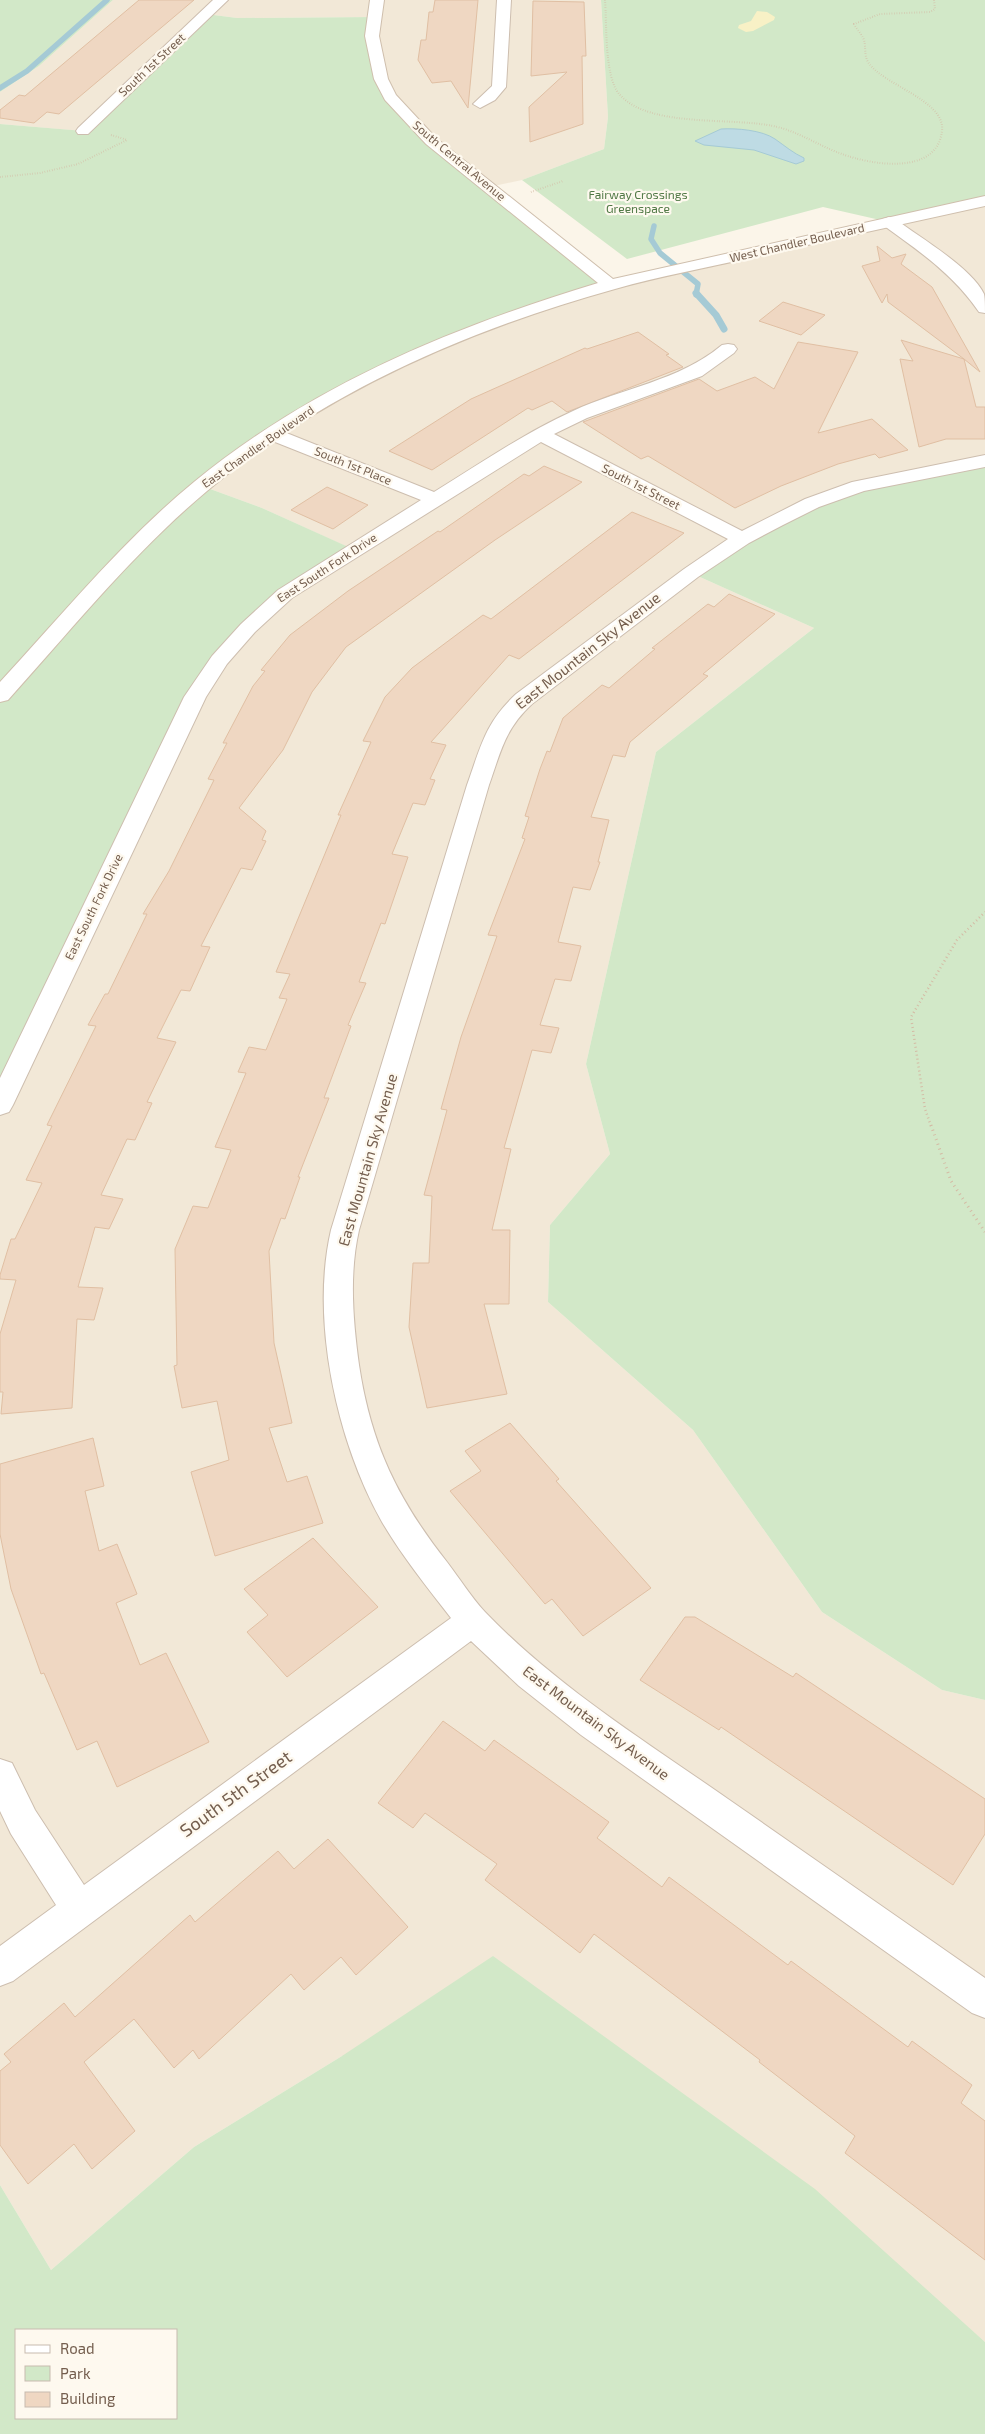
<svg xmlns="http://www.w3.org/2000/svg" width="985" height="2434" viewBox="0 0 985 2434" font-family="'Exo 2',sans-serif">
  <rect width="100%" height="100%" fill="#fbf5e9"/>
  <path fill="#f2e8d7" d="M113,0H601L608,117L604,149L522,180L489,187L390,97L374,17L237,18L206,14L83,131L0,124V92L39,66Z
    M985,201V461L691,573L814,628L656,752L586,1064L610,1154L550,1225L548,1302L693,1430L822,1612L942,1690L985,1700V2342L941,2304L342,2056L194,2147L51,2270L0,2185V1105L166,758L248,628L354,550L262,508L202,486L385,368L609,285Z"/>
  <path fill="#d2e8c8" fill-rule="evenodd" d="M0,0H113L39,66L0,92Z
    M601,0H985V201L889,222L823,207L627,259L522,180L604,149L608,117Z
    M206,14L237,18L374,17L377,65L405,115L609,285L385,368L202,486L262,508L355,550L285,594L219,660L0,1105V124L84,131Z
    M985,461V1700L942,1690L822,1612L693,1430L548,1302L550,1225L610,1154L586,1064L656,752L814,628L691,573L812,503Z
    M493,1956L815,2189L985,2342V2434H0V2185L51,2270L194,2147L342,2056ZM16,2330H176V2418H16Z"/>
  <path fill="#f8f1c6" d="M757,11L767,12L775,17L774,20L753,31L746,32L738,28L739,25L751,21Z"/>
  <path fill="#bedbe4" stroke="#a5cad5" d="M721,129C736,128 762,130 775,139C785,146 793,153 804,158V161L796,164L754,150L704,145L695,141Z"/>
  <g fill="none" stroke-linecap="round" stroke-linejoin="round">
    <path stroke="#a5cad5" stroke-width="5.5" d="M0,88L27,71L107,0
      M654,226L651,239L660,253L698,284L696,295"/>
    <path stroke="#a5cad5" stroke-width="7" d="M696,293L716,315L724,329"/>
  </g>
  <path fill="#efd7c2" stroke="#e0bfa3" d="M139,0H194L59,114L47,112L34,123L0,118V110L19,95L25,96Z
    M435,0H478L468,108L451,81L432,83L418,60L421,40H426L429,12H433Z
    M533,1L584,2L586,56H582L583,124L530,142L529,107L567,72L531,76Z
    M877,246L892,258L906,254L901,264L932,287L980,372L964,359L976,407H985V439H946L919,447L900,359L913,361L901,340L964,359L888,302L887,294L882,303L862,266L880,261Z
    M783,302L825,315L801,335L759,321Z
    M638,332L669,354L666,355L683,367L567,412L552,401L532,410L528,408L432,470L389,451L471,399L585,348L587,349Z
    M798,342L858,352L818,433L872,419L908,450L879,458L875,454L838,464L781,486L735,508L648,456L641,459L583,422L699,379L717,391L755,377L774,389Z
    M544,466L582,482L495,540L346,647L312,692L283,750L239,808L266,831L262,840L266,841L252,870L241,868L201,946L210,947L190,991L181,990L157,1038L176,1042L147,1102L152,1103L135,1140L127,1139L101,1195L123,1199L109,1229L95,1227L78,1287L103,1288L94,1320L77,1319L72,1408L1,1414L3,1392H0V1334L16,1280L0,1279V1275L11,1239H15L42,1183L26,1180L52,1126L47,1125L96,1026L88,1025L105,994H108L147,914H143L169,871L214,780L208,779L227,743H223L253,686L265,671L261,670L290,635L348,591L438,531L440,532L524,474L529,476Z
    M327,487L368,505L333,529L291,510Z
    M632,512L684,533L519,659L509,655L431,742L446,745L430,779L435,780L425,805L413,803L392,854L408,857L385,924L381,923L359,982L366,983L348,1025L351,1026L324,1098H329L298,1177H300L285,1219L281,1218L269,1251L274,1343L292,1423L269,1428L287,1482L307,1476L323,1523L215,1556L191,1472L229,1460L217,1401L182,1408L174,1366L177,1365L175,1249L193,1206L208,1208L231,1150L215,1147L246,1073L238,1072L249,1047L266,1050L287,999L279,998L290,974L276,972L341,815H338L371,742L363,741L385,697L412,668L483,615L491,619Z
    M729,594L775,614L703,674L708,676L630,742L625,757L613,755L591,817L609,820L598,862H600L590,890L573,887L558,942L581,946L571,981L555,979L540,1025L559,1028L551,1053L532,1050L504,1148L511,1149L492,1230H510L509,1304H484L507,1394L427,1408L409,1327L413,1263H429L432,1196L424,1195L447,1110L441,1109L461,1037L497,936L488,935L525,839L522,838L529,817L525,816L540,769L547,751L550,752L563,718L602,685L609,688L655,649L652,648L708,604L714,607Z
    M510,1423L559,1479L556,1481L651,1588L583,1636L552,1599L545,1604L450,1491L481,1471L465,1451Z
    M93,1438L104,1486L85,1491L99,1551L117,1544L137,1594L116,1603L140,1665L166,1653L209,1742L117,1787L97,1741L77,1750L44,1673L41,1674L11,1589L0,1534V1464Z
    M313,1538L378,1607L287,1677L247,1632L268,1615L244,1589Z
    M685,1617H695L793,1677L796,1673L985,1799V1834L953,1885L721,1727L719,1730L640,1680Z
    M443,1721L485,1751L494,1740L609,1822L597,1838L662,1887L669,1877L788,1965L791,1961L908,2047L912,2041L972,2085L961,2103L985,2121V2260L845,2153L855,2136L759,2062L760,2060L594,1934L580,1953L485,1880L497,1864L425,1813L413,1828L378,1803Z
    M328,1839L408,1927L356,1975L341,1957L304,1990L291,1974L199,2059L193,2050L174,2068L134,2019L84,2062L135,2131L92,2169L74,2144L28,2184L0,2145V2071L11,2062L4,2054L64,2003L75,2017L190,1915L195,1922L278,1851L294,1869Z"/>
  <g fill="none" stroke-linecap="round" stroke-linejoin="round">
    <g stroke="#cdbeaf" stroke-width="2">
      <path id="street" d="M213,0H228L88,134H78L76,131L78,128Z
        M497,0H511L506,87L495,100L480,108L473,104L492,86Z
        M889,217L895,219C918,236 972,268 984,294C985,299 985,307 985,313L979,312C954,275 919,251 883,225L881,222L883,219Z
        M728,344L734,345L737,349L734,353L702,376L587,418L554,434L742,531L805,499L852,482L985,455V467L864,491L819,507L783,525L749,543L698,577L532,704C505,729 501,751 489,785L359,1230C349,1274 353,1321 359,1365C371,1445 398,1500 447,1562C460,1579 471,1597 485,1612C556,1686 645,1741 728,1799C814,1859 899,1918 985,1978V2018L972,2013L581,1735L519,1686L471,1641L13,1981L0,1986V1946L56,1905L11,1834L0,1811V1759L12,1763L35,1810L84,1885L451,1618C427,1587 402,1556 382,1522C337,1442 310,1321 331,1230L467,785C481,746 485,723 516,694L684,569L728,539L541,442L292,598L255,632L227,664L206,697L13,1105L9,1112L0,1115V1078L184,697L212,656L241,624L278,590L421,500L265,438L263,434L265,430H279L434,492C480,464 524,433 573,411C622,388 679,381 722,345Z"/>
    </g>
    <g stroke="#cfbfad" stroke-width="2">
      <path id="secondary" d="M370,0H384L379,36L388,79L396,95L436,138L613,279L985,196V206C908,223 830,240 753,257C707,268 660,276 615,289C468,330 324,392 207,491C133,553 72,629 8,700L0,702V682C63,614 122,541 194,482C312,385 453,327 598,283L426,144L385,100L374,79L365,36Z"/>
    </g>
    <path stroke="#d4bba5" stroke-width="2" stroke-dasharray="0.5 2" stroke-linecap="butt" d="M605,0C607,24 604,78 620,95C650,128 730,117 773,126C798,131 819,146 842,154C871,165 937,176 942,131C946,100 882,85 868,62C864,55 866,47 864,40C862,34 857,30 854,24L880,14L930,12L935,9L934,0
      M0,177L40,173L78,164L127,140L111,135
      M531,192L563,181"/>
    <path stroke="#d4bba5" stroke-width="2.5" stroke-dasharray="1 3" stroke-linecap="butt" d="M931,1126L925,1109L911,1017L957,940L985,912"/>
    <path stroke="#d4bba5" stroke-width="3" stroke-dasharray="1 4" stroke-linecap="butt" d="M931,1125L951,1181L985,1232"/>
    <use href="#street" fill="#fff" fill-rule="evenodd"/>
    <use href="#secondary" fill="#fff" fill-rule="evenodd"/>
  </g>
  <g text-anchor="middle" stroke-width="4.5" stroke-linejoin="round" paint-order="stroke">
    <g font-size="12" fill="#745e4e" stroke="#fef9ef">
      <text transform="translate(152 65) rotate(-43)" y="4">South 1st Street</text>
      <text transform="translate(459 161) rotate(40)" y="4">South Central Avenue</text>
      <text transform="translate(797 243) rotate(-13)" y="4">West Chandler Boulevard</text>
      <text transform="translate(258 447) rotate(-35)" y="4">East Chandler Boulevard</text>
      <text transform="translate(353 466) rotate(22)" y="4">South 1st Place</text>
      <text transform="translate(641 487) rotate(27)" y="4">South 1st Street</text>
      <text transform="translate(327 568) rotate(-33)" y="4">East South Fork Drive</text>
      <text transform="translate(94 907) rotate(-64)" y="4">East South Fork Drive</text>
    </g>
    <g font-size="12" fill="#517946" stroke="#fef9ef">
      <text x="638" y="199">Fairway Crossings<tspan x="638" dy="14">Greenspace</tspan></text>
    </g>
    <g font-size="15" fill="#745e4e" stroke="#fef9ef">
      <text transform="translate(588 651) rotate(-38)" y="5">East Mountain Sky Avenue</text>
      <text transform="translate(368 1160) rotate(-74)" y="5">East Mountain Sky Avenue</text>
      <text transform="translate(596 1723) rotate(37)" y="5">East Mountain Sky Avenue</text>
    </g>
    <g font-size="18" fill="#745e4e" stroke="#fef9ef">
      <text transform="translate(236 1794) rotate(-36)" y="6">South 5th Street</text>
    </g>
  </g>
  <rect x="15" y="2329" width="162" height="90" fill="#fef9ef" stroke="#c7bbaf"/>
  <rect x="25" y="2345" width="25" height="8" fill="#ffffff" stroke="#c7bbaf"/>
  <text x="60" y="2354" font-size="15" fill="#745e4e">Road</text>
  <rect x="25" y="2366" width="25" height="15" fill="#d2e8c8" stroke="#c7bbaf"/>
  <text x="60" y="2379" font-size="15" fill="#745e4e">Park</text>
  <rect x="25" y="2392" width="25" height="15" fill="#efd7c2" stroke="#c7bbaf"/>
  <text x="60" y="2404" font-size="15" fill="#745e4e">Building</text>
</svg>
